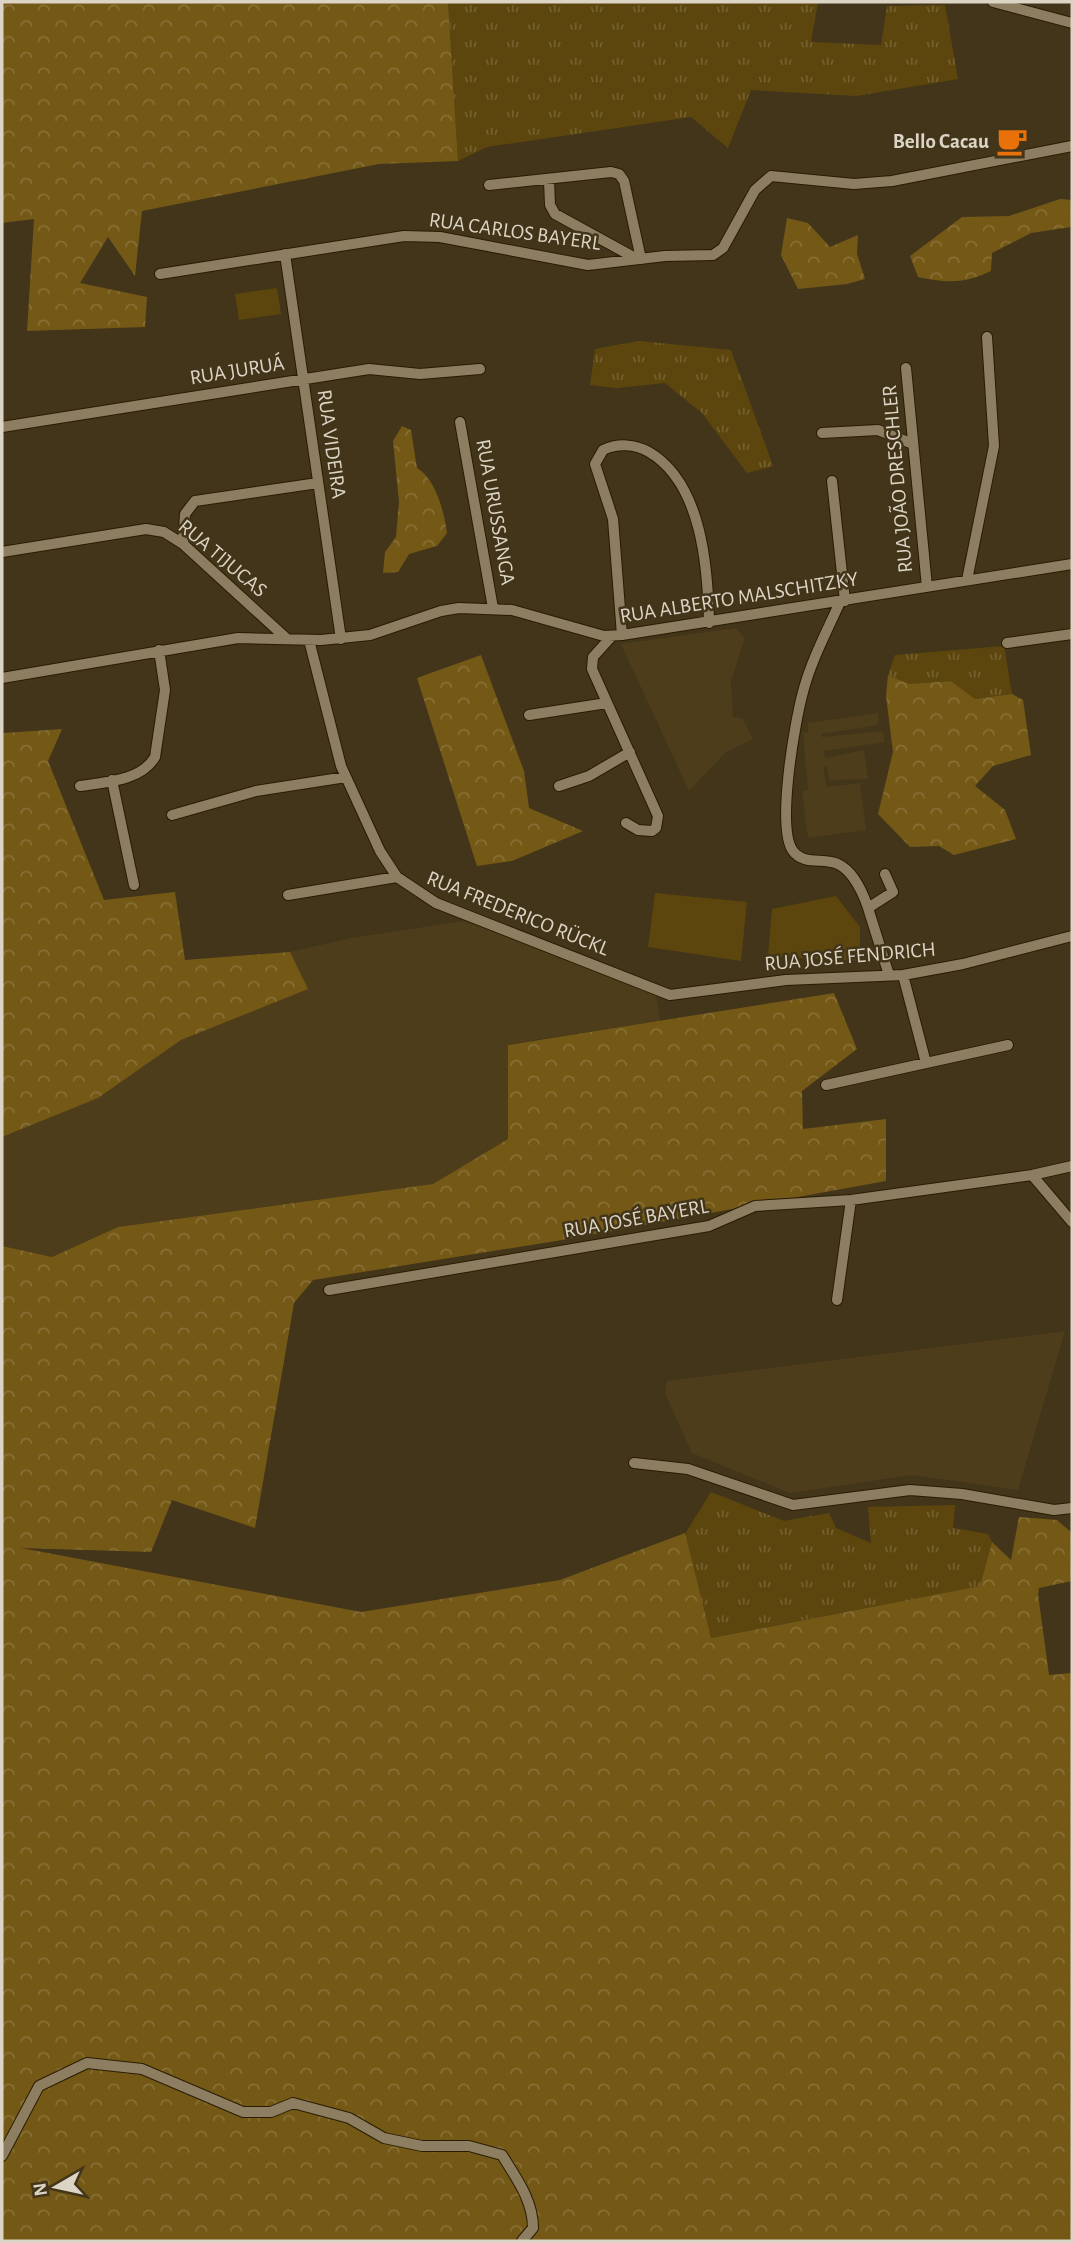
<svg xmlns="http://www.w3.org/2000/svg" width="1074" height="2243" viewBox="0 0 1074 2243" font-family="'Alegreya Sans',sans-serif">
  <defs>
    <pattern id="grass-tufts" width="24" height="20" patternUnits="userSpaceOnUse" patternTransform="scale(1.75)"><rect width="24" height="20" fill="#5d460d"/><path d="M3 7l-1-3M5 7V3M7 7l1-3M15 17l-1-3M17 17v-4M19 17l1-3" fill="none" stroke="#74602f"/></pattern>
    <pattern id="forest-crowns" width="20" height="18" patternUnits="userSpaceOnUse" patternTransform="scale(1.75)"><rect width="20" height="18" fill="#745816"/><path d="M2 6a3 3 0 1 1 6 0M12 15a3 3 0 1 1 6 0" fill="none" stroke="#876f36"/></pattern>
  </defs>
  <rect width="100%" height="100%" fill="#42351a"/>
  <path fill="#4e3d1a" d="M736,628L745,638L731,681L733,717L742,718L753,739L726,752L689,791L621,644Z
    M878,713V725L821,734L822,737L883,731L885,742L824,751L825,758L864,750L868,779L829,780L827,766L823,767L827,787L860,783L866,830L808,838L802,791L808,790L803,733H808V723Z
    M464,921L655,989L660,1021L509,1044L508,1139L433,1184L118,1227L52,1257L2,1246V1137L98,1098L181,1040L307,989L290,952L351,938Z
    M1065,1331L1018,1490L912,1475L790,1493L692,1453L665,1393L667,1381Z"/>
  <path fill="url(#grass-tufts)" d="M448,2H818L811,42L881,45L887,6L945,5L958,79L856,96L751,90L728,148L691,117L487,147L458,161Z
    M639,341L731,350L773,466L747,473L702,413L665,383L617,388L590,385L595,349Z
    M1004,646L1012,694L975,699L951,681L909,684L888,675L895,655Z
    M711,1492L784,1521L829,1513L836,1528L871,1543L868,1507L955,1505L953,1528L988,1534L992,1542L980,1586L710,1638L685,1534Z"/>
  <path fill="url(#forest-crowns)" d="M2,2H448L458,161L379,164L142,211L135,276L108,237L80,283L147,297L145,327L27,331L34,219L2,223Z
    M1060,199L1072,200L1071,227L1031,233L992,253L991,271C964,284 946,283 918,277L910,256L962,217L1009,216Z
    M787,218L808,223L830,247L858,235L857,254L865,279L847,284L798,289L781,255Z
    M402,426L411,430L417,468C436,479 444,512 447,533L437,546L409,554L398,572L383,573L385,552L396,537L399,502L393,441Z
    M481,655L524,771L529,808L583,831L512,861L477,866L417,678Z
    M888,675L909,684L951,681L975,699L1012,694L1023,700L1031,755L993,766L975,786L1005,810L1016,839L954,855L939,846L910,847L878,814L893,752L886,696Z
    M62,729L48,761L104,900L175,892L185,960L290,952L308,989L181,1040L98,1098L2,1137V739L4,733Z
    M834,993L857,1049L802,1091L803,1129L886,1119V1181L568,1239L313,1280L294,1303L255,1528L172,1500L151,1552L21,1548L361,1612L560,1580L685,1533L711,1638L980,1586L992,1542L1011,1560L1019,1517L1057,1520L1072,1533V1581L1039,1588L1038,1594L1049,1675L1072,1673V2241H2V1246L52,1257L118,1227L433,1184L508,1139V1045Z"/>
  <path fill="#5d460d" d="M277,288L281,314L239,320L235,294Z
    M655,893L747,902L741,961L648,947Z
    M836,896L860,927V961L768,956L772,909Z"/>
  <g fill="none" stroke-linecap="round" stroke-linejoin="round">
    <g stroke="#291c02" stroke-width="12">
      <path id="minor" d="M993,2L1072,23
        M549,180L550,205L555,214L637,259
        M489,185L611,172L619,174L624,181L641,259
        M285,254L341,639
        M160,274L404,236L440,237L588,265L665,256L713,255L723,248L755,190L771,176L854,184L892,181L1072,146
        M906,368L927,587
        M460,422L493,608
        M2,427L369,369L420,374L480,369
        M822,433L878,430L913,444
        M832,481L845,601
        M183,544L185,514L195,501L318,483
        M2,552L146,529L164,532L183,544L286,638
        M967,580L994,446L987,337
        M840,602C827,631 811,661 803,692C795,721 776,828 793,851C804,866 824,857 838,864C853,871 863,893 868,908
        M622,635L613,519L595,464L603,450C618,443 635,444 649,452C702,483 708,568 709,623
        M612,636L593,657L592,669L658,816L656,828L652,831L638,830L626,823
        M309,640L341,766L380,851L397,877L436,903L670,995L786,980L903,975L963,964L1072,936
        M1007,643L1072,634
        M2,678L238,638L321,640L370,635L441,611L459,608L512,610L604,636L622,635L1072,564
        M529,715L607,703
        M112,780L134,885
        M80,786C106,782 141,781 155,757L165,690L159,650
        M559,786L589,776L630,752
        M172,815L256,791L346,777
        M885,874L893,892L868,908L889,975
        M288,895L397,877
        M903,975L926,1063
        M826,1085L1008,1045
        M1032,1175L1072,1222
        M329,1290L709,1226L755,1206L851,1200L1032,1175L1072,1166
        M837,1300L851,1200
        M634,1463L688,1469L793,1505L910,1490L962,1494L1054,1510L1072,1508
        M2,2156L39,2086L87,2063L142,2069L243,2112H271L293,2103L349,2118L384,2138L422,2146H469L502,2155C516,2178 533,2200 533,2228L522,2241"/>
    </g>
    <use href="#minor" stroke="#8d7e61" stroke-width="10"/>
  </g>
  <defs>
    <g id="cafe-bare" transform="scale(2.415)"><path d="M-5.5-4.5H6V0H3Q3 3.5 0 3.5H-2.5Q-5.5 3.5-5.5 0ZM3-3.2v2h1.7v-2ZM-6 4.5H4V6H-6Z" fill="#e8710a" stroke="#42351a" stroke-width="2.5" paint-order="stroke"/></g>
  </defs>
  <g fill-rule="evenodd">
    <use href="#cafe-bare" x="1012" y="141"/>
  </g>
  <g text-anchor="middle" stroke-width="5" stroke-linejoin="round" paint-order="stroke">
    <g font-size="21" font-weight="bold" fill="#dcd5c5" stroke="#42351a" text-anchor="end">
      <text x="989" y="148">Bello Cacau</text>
    </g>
    <g font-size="21" fill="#dcd5c5" stroke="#42351a">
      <text transform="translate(515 231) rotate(8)" y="7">RUA CARLOS BAYERL</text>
      <text transform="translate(237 370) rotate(-9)" y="7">RUA JURUÁ</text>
      <text transform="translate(332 444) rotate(82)" y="7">RUA VIDEIRA</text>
      <text transform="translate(897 479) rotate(-95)" y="7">RUA JOÃO DRESCHLER</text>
      <text transform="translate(496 512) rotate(80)" y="7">RUA URUSSANGA</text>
      <text transform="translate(223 558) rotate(40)" y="7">RUA TIJUCAS</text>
      <text transform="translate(739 597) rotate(-9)" y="7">RUA ALBERTO MALSCHITZKY</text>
      <text transform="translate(518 913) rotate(22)" y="7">RUA FREDERICO RÜCKL</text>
      <text transform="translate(850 956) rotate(-5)" y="7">RUA JOSÉ FENDRICH</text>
      <text transform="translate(636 1218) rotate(-10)" y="7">RUA JOSÉ BAYERL</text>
    </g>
  </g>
  <rect width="1074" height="2243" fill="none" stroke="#dcd5c5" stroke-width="7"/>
  <g transform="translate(56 2187) rotate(261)" stroke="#42351a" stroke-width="5" paint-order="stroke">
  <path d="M0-5L12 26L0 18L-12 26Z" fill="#dcd5c5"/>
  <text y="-10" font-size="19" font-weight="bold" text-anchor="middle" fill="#dcd5c5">N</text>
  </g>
</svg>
